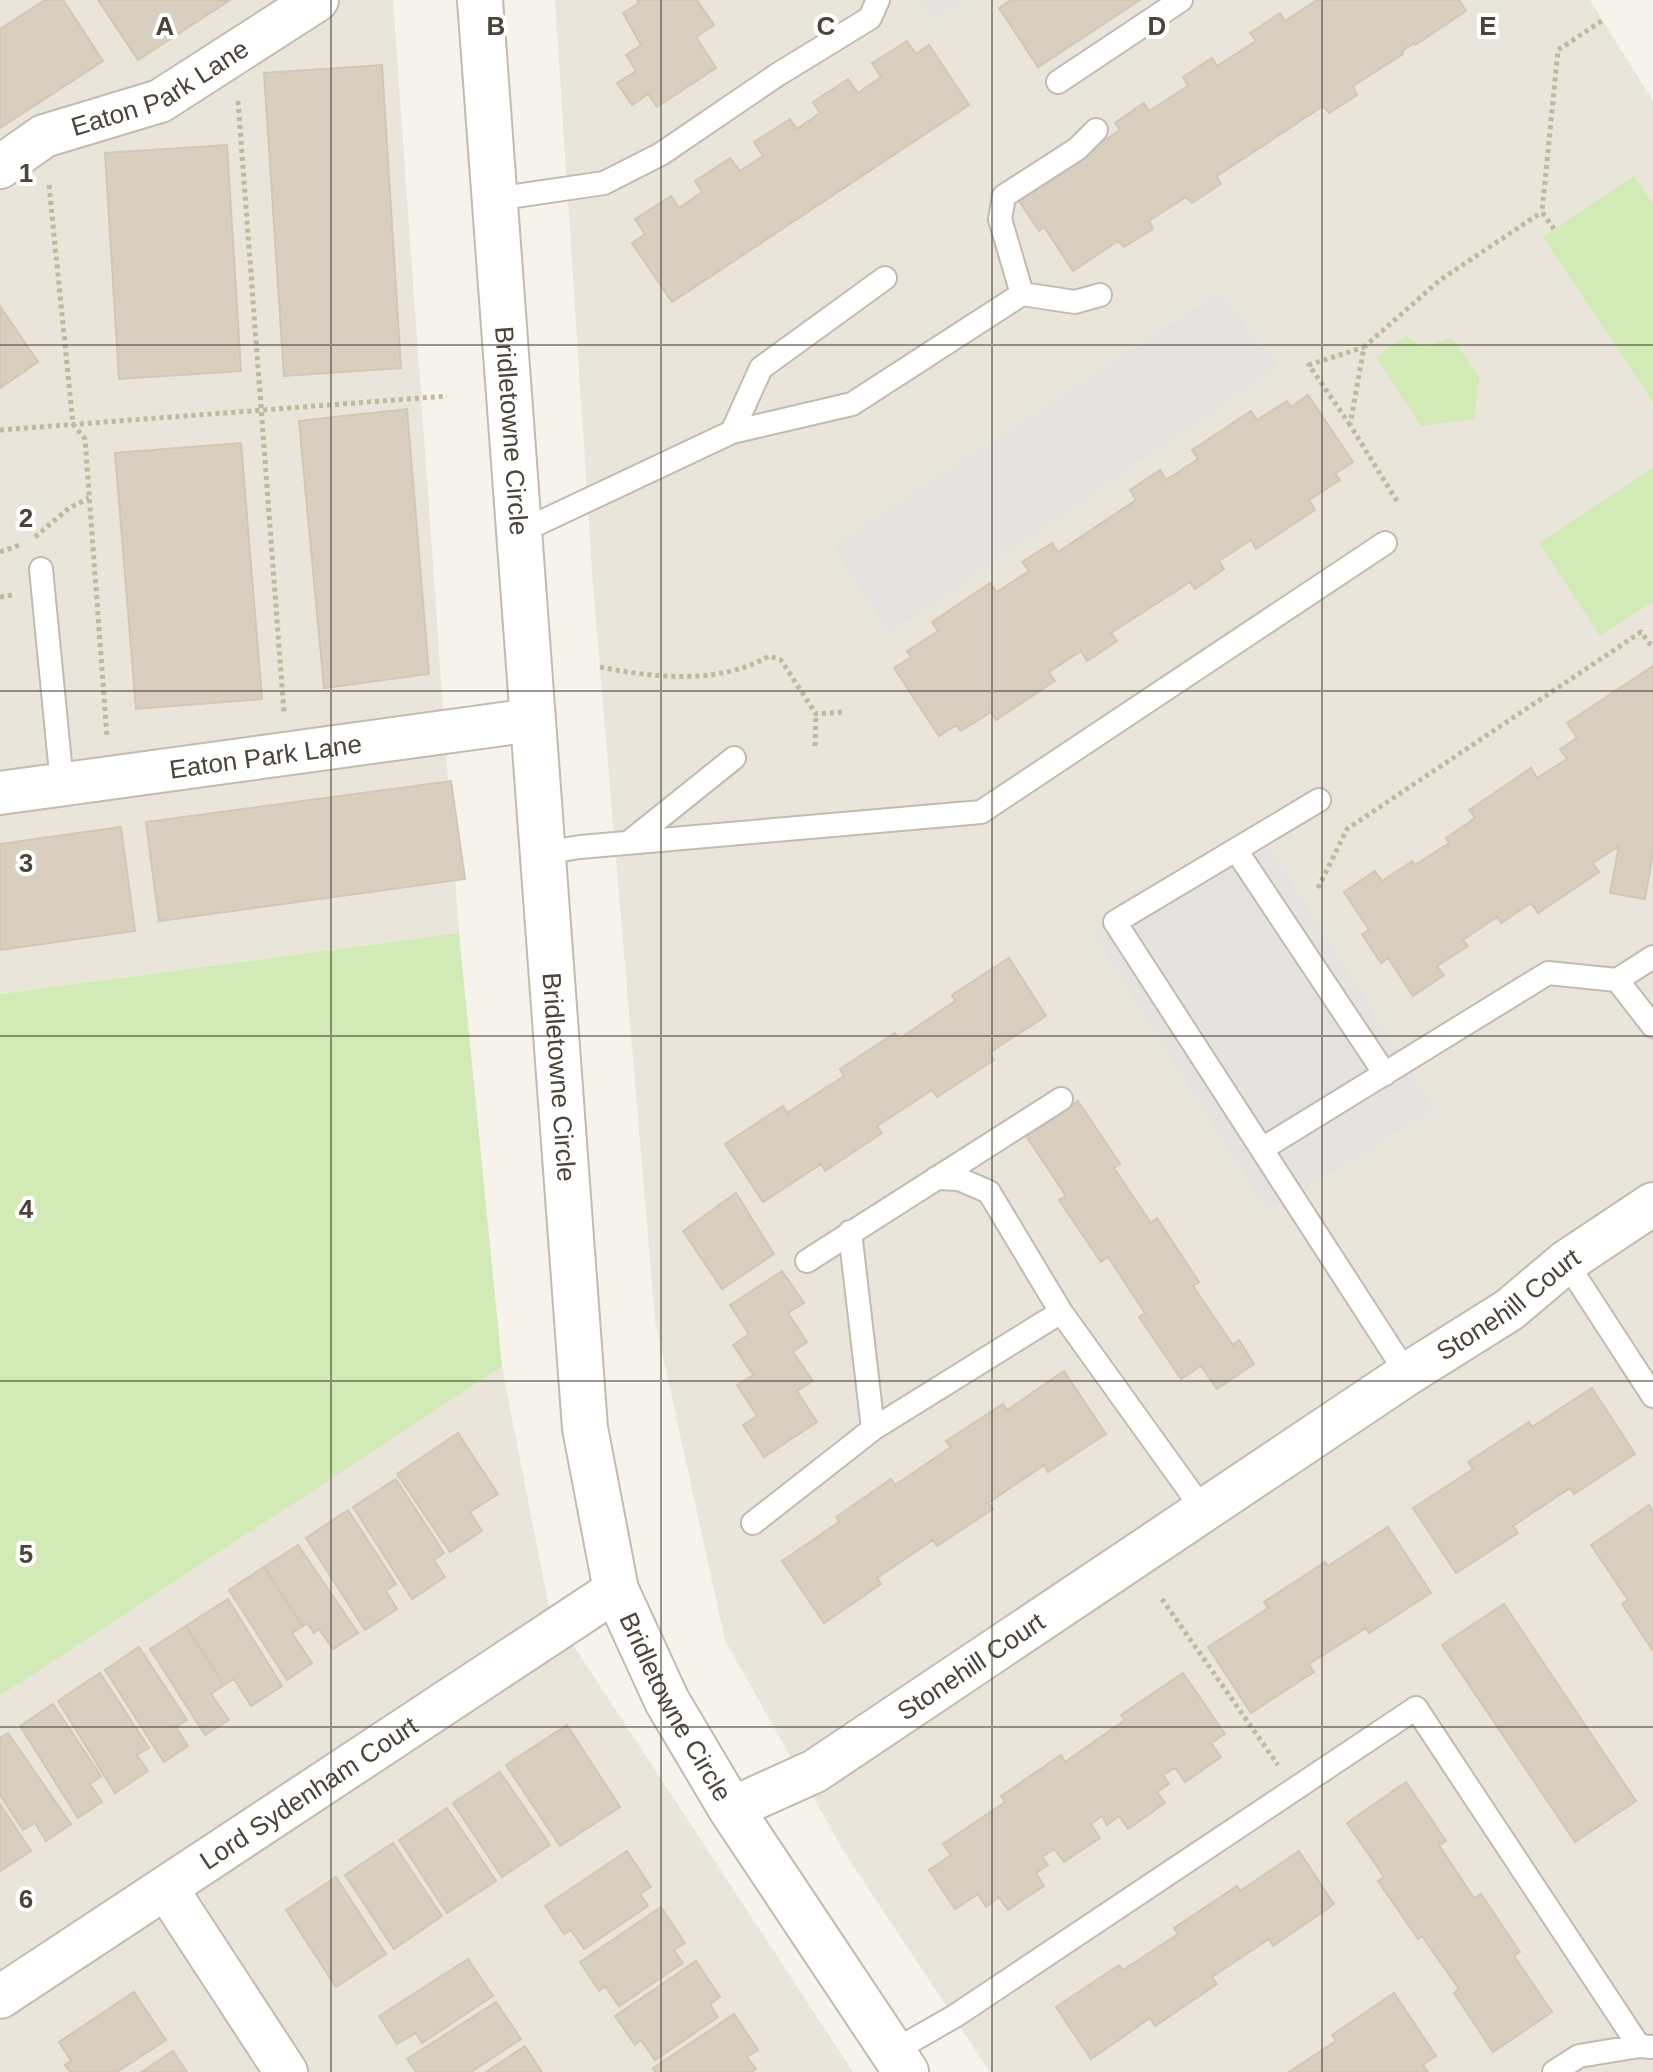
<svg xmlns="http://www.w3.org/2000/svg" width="1653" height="2072" viewBox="0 0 1653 2072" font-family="Helvetica,sans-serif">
  <rect width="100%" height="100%" fill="#f6f3ec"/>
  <path fill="#eae5da" d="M0,0H393L459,933L0,994Z
    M555,0H1590L1653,101V2072H990L844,1852L725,1640L655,1320L593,586Z
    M502,1367L549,1608L853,2072H0V1696Z"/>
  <path fill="#d2eab5" d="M1634,176L1653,204V402L1543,237Z
    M1406,336L1424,347L1452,338L1479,377L1474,419L1421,426L1376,357Z
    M1653,468V602L1600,636L1539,543Z
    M459,933L502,1367L0,1696V994Z"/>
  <path fill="#e5e3e0" d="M919,0H962L933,20Z
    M1220,292L1277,366L889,633L834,547Z
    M1258,829L1434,1109L1268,1212L1093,933Z"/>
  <path fill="#d8cfc1" stroke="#d3c7b4" stroke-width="2" d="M45,0H63L103,61L0,128V29Z
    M98,0H230L138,60Z
    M637,0H697L714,25L696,37L716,68L657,107L648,94L632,105L617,83L636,71L626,55L641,45L623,13L639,3Z
    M1011,0H1140L1038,67L999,8Z
    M1317,0H1459L1466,11L1415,45L1414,43L1402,51L1403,54L1353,86L1357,95L1329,113L1323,106L1217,176L1221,184L1192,203L1186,197L1149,221L1153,229L1124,247L1118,241L1073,271L1044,227L1039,231L1017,198L1120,130L1115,123L1144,103L1149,111L1188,86L1183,77L1212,58L1217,66L1256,41L1250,33L1280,13L1285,21Z
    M907,41L916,54L929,45L969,105L672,302L632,243L645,234L635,219L671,196L679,208L702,192L695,181L730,158L740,171L763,156L754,142L790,119L797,129L820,113L813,102L848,79L858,93L881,77L872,63Z
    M382,65L401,368L284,376L264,73Z
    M227,145L241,371L119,379L105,153Z
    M0,306L38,362L0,388Z
    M1308,395L1353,462L1335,474L1340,480L1309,500L1315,510L1256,549L1251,540L1219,561L1224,569L1195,589L1190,582L1111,633L1117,641L1087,661L1081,651L1049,672L1055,681L996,720L991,712L961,731L956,725L939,736L894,668L911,657L907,651L938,631L932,622L990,583L997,592L1029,571L1022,562L1052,543L1058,552L1136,500L1130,490L1160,470L1166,480L1198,459L1192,450L1251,411L1257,420L1287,401L1291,407Z
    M407,409L429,674L324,688L299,421Z
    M241,443L262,699L136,709L115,453Z
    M1653,666V853L1645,899L1610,893L1619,846L1593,863L1599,872L1538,913L1531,903L1501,923L1497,917L1463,940L1468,946L1437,966L1444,975L1413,996L1388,958L1381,963L1362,934L1369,930L1344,892L1375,871L1382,881L1412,861L1415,865L1449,843L1446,838L1475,818L1469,810L1531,768L1537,778L1567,759L1560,749L1577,738L1567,723Z
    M451,781L465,879L159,921L146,822Z
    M121,827L135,931L0,950V844Z
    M1009,958L1046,1016L989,1053L994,1060L937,1097L932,1090L877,1126L882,1133L825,1171L821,1164L763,1202L725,1144L783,1106L787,1113L844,1076L840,1069L895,1033L899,1039L955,1001L952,995Z
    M1078,1101L1120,1164L1114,1168L1151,1223L1157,1218L1199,1282L1193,1286L1233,1345L1239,1340L1254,1364L1217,1389L1201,1366L1181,1379L1139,1317L1145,1313L1108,1257L1101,1262L1059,1200L1066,1196L1026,1136Z
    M736,1193L774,1254L722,1289L683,1231Z
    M782,1271L804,1303L788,1313L807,1342L793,1352L813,1381L797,1391L817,1422L764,1457L743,1425L757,1416L737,1385L753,1375L733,1345L749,1334L730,1305Z
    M1064,1371L1106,1434L1048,1472L1044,1465L988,1503L993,1509L937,1546L933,1540L877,1578L881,1584L824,1623L782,1561L839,1522L836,1517L891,1479L895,1485L951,1447L946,1441L1003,1404L1007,1410Z
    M1592,1388L1635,1454L1574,1494L1570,1488L1513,1526L1518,1533L1456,1573L1413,1508L1473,1469L1468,1462L1529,1422L1532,1427Z
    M458,1433L498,1494L470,1512L482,1531L450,1552L397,1474Z
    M396,1479L444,1553L434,1560L445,1577L412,1599L353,1507Z
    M1649,1505L1653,1512V1651L1622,1604L1628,1600L1591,1545Z
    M348,1510L396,1584L386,1591L397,1609L365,1630L306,1538Z
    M1388,1527L1431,1593L1369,1633L1366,1628L1309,1664L1314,1672L1251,1713L1208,1647L1268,1608L1264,1602L1325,1562L1328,1566Z
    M298,1545L358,1633L333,1649L319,1629L314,1633L307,1623L303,1626L264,1567Z
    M264,1567L303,1626L292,1633L312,1663L287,1680L229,1590Z
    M228,1599L282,1686L251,1706L234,1679L224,1685L186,1626Z
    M1504,1604L1636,1801L1575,1842L1442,1645Z
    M186,1626L224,1685L211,1694L229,1720L205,1735L150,1649Z
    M139,1647L187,1720L176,1727L188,1746L164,1762L105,1670Z
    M100,1673L149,1748L137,1755L148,1771L115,1793L58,1701Z
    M1183,1673L1225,1734L1211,1743L1221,1757L1185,1782L1175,1768L1163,1775L1169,1784L1157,1792L1165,1803L1128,1829L1119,1816L1107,1825L1102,1816L1091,1824L1100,1838L1064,1862L1054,1849L1042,1857L1048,1865L1036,1873L1044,1886L1008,1910L999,1897L986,1907L978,1894L955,1909L929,1870L951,1855L943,1844L1005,1802L1001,1796L1061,1755L1065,1762L1125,1720L1121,1715Z
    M53,1704L101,1776L90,1784L102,1802L78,1818L20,1726Z
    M567,1725L620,1807L560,1846L506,1765Z
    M8,1733L71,1824L46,1841L35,1823L23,1830L0,1795V1738Z
    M500,1772L550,1845L502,1877L453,1803Z
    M1406,1782L1446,1841L1439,1845L1474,1898L1481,1894L1520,1952L1514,1956L1552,2012L1493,2052L1454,1993L1459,1989L1422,1936L1418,1939L1378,1881L1384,1877L1347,1823Z
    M0,1804L31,1851L0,1871Z
    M447,1808L496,1881L447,1913L399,1840Z
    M393,1843L442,1916L394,1949L345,1875Z
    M627,1851L651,1887L640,1894L648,1906L584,1949L571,1930L564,1934L545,1906Z
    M1299,1851L1334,1904L1273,1946L1269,1939L1212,1977L1217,1984L1155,2026L1150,2018L1091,2059L1056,2007L1119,1965L1123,1970L1178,1934L1174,1928L1237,1886L1240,1891Z
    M336,1877L386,1954L336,1987L286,1910Z
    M661,1907L685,1943L674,1950L683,1963L619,2006L605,1986L599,1991L580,1962Z
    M468,1959L493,1996L422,2043L416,2033L397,2044L379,2016Z
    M696,1961L720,1997L710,2004L718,2017L655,2060L641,2040L635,2045L615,2016Z
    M134,1992L166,2040L117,2072H70L65,2065L71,2061L59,2042Z
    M1394,1993L1436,2056L1423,2065L1428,2072H1289L1336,2041L1332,2035Z
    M496,2002L521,2039L471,2072H416L407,2059Z
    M734,2014L758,2050L747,2057L756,2069L752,2072H655L653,2068Z
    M525,2046L542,2072H486Z
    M173,2051L187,2072H141L143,2071Z"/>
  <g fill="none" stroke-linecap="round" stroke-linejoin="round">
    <g stroke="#c2bbae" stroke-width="26">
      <path id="service" d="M1058,82L1181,0
        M496,199L604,183L661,154L777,75L870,18L878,0
        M1022,294L1000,219L1004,196L1077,149L1096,130
        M732,432L761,368L885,278
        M520,532L732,432L852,404L1022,294L1075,302L1100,295
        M41,569L62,784
        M1319,800L1115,922L1407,1374
        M628,843L734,758
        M1236,850L1385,1074
        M543,853L580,847L981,812L1385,543
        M1617,980L1653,1026
        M1262,1149L1548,973L1617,980L1653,957
        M936,1178L959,1179L989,1192L1061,1312L1204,1511
        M850,1232L873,1429
        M807,1261L1061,1099
        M1566,1262L1653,1396
        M753,1523L873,1429L1061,1312
        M892,2052L955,2016L1416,1708L1639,2046
        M1554,2072L1579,2056L1639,2046L1652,2047"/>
    </g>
    <g stroke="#c2bbae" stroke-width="46">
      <g id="minor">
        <path id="s1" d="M0,167L44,136L160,101L317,0"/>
        <path id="s2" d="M0,793L532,720"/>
        <path id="s3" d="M731,1809L815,1771L1407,1374L1509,1310L1566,1262L1653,1204"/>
        <path d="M166,1888L286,2072"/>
        <path id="s4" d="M0,1997L616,1590"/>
      </g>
    </g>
    <g stroke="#c2bbae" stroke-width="48">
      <g id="tertiary">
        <path id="s5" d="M480,0L585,1428L616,1590L667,1701L731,1809L906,2072"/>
      </g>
    </g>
    <path stroke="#c4b79f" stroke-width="5" stroke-dasharray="4 4" stroke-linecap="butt" d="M238,101L284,713
      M49,185L73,424L85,439L107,737
      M1554,229L1542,212L1558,50L1603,20
      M1350,425L1309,365L1364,347
      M0,430L447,396
      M1397,501L1350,425L1364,347L1440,280L1542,212
      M35,537L69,508L89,498
      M0,552L20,545
      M0,597L14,595
      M600,667C654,678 720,685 769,656L781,660L816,714L843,712
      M815,746L816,714
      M1318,888L1347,829L1641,632L1653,648
      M1162,1599L1278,1765"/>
    <use href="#service" stroke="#fff" stroke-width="22"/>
    <use href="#minor" stroke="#fff" stroke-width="42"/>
    <use href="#tertiary" stroke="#fff" stroke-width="44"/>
  </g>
  <path fill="none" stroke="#4b4439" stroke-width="2" stroke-opacity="0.55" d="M331,0V2072M661,0V2072M992,0V2072M1322,0V2072M0,345H1653M0,691H1653M0,1036H1653M0,1381H1653M0,1727H1653"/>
  <g text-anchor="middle" stroke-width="8" stroke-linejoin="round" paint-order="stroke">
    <g font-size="26" fill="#4b4439" stroke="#fff">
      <text dy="9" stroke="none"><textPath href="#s1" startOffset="180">Eaton Park Lane</textPath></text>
      <text dy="9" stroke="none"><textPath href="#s5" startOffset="432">Bridletowne Circle</textPath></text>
      <text dy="9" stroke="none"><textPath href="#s2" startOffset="268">Eaton Park Lane</textPath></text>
      <text dy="9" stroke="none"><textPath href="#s5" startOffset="1080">Bridletowne Circle</textPath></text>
      <text dy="9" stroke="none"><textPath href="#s3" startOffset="928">Stonehill Court</textPath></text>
      <text dy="9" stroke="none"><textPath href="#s3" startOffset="280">Stonehill Court</textPath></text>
      <text dy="9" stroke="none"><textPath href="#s5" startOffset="1728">Bridletowne Circle</textPath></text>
      <text dy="9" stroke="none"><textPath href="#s4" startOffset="370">Lord Sydenham Court</textPath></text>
    </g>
  </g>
  <g font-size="26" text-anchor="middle" font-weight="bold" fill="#4b4439" stroke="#fff" stroke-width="8" stroke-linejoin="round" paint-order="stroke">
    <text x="165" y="35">A</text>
    <text x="496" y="35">B</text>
    <text x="826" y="35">C</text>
    <text x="1157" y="35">D</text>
    <text x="1488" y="35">E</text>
    <text x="26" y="182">1</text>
    <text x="26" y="527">2</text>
    <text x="26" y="872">3</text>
    <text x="26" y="1218">4</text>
    <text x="26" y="1563">5</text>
    <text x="26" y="1908">6</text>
  </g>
</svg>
